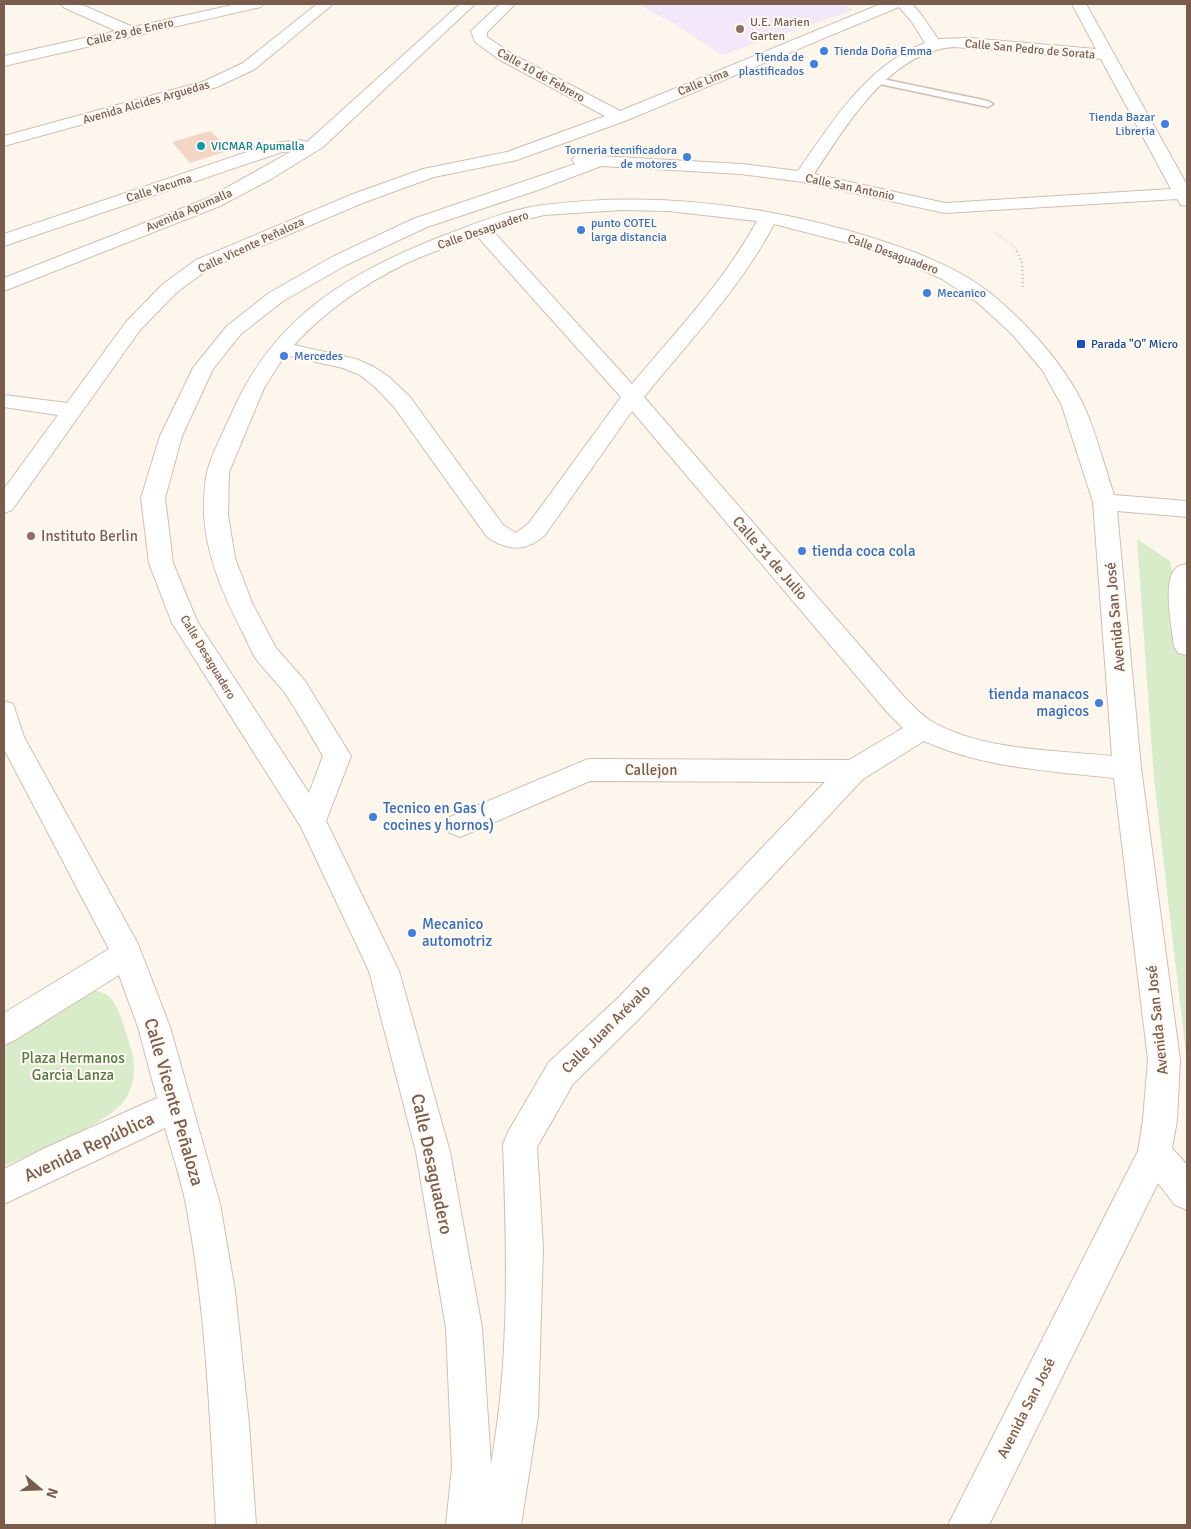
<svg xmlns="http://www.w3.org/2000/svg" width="1191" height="1529" viewBox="0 0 1191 1529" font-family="Signika,sans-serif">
  <rect width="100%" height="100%" fill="#fdf6ec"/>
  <path fill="#f3e8fa" d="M637,4H844L853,10L722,55L675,24Z"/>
  <path fill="#d8ecc9" d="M1137,539L1170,561L1187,645V1063L1154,779Z
    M97,991C100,992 105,993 107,995C118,1003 123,1024 127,1036C135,1057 138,1079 126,1098C111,1124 33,1153 4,1166V1040L80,992Z"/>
  <path fill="#f3d5c3" d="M210,131L231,150L190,163L172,142Z"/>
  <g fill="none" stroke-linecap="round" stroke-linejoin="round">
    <g stroke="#d1beb0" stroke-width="3">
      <path id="service" d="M878,78L988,101L993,104L988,107L875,83V79Z"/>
    </g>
    <g stroke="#d1beb0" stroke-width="2">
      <path id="minor" d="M61,4H80L133,27L237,4H263L261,7L256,8L4,66V56L116,31L63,7Z
        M317,4H333L255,69L217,87L4,146V136L205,81L243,63Z
        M460,4H475L323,147L271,179L220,206L4,291V278L208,198L292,151L282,152L4,246V234L274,143L300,140L307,142Z
        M500,4H515L487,32V37L512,54L620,111L881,4H912L923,17L938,39L969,38L1096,49L1072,4H1086L1187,185V206L1181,205L1177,199L945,213L803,182L741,174L601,166L538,190L427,227L346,265L283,301L241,334L213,369L182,436L165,498L173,563L197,621L309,793L323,756C312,737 301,718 289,699C280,684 266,673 256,659C251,651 247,641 243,633C224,596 206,556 204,514C204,500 204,482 208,469C213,451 223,433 231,415C274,315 349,273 445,235C477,223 510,209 544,205C645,192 749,203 846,230C897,245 952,262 994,296C1029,326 1062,362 1083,404C1096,432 1104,465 1114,495L1187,501V517L1117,511L1141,768L1180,1060L1177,1120L1172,1148L1187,1165V1210L1175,1205L1158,1183L989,1525H948L1138,1151L1143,1120L1148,1060L1114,778C1050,771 984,768 924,741L863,779L640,1018L573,1084L537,1147L543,1248L538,1416L521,1525H446L452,1467L446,1328L416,1152L369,971L301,827L172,623L149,563L141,498L160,436L193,368L227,326L269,293L332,257L413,219L575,164L572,160L575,156L581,155L741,164L798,171C833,121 866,66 925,43L912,22L899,7L625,121L517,160L434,177L365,202L210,268L177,292L140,330L12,510L4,513V489L58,415L4,407V395L67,403L126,322L163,284L196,260L353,194L423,169L507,152L605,116L500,60L475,42L471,31ZM954,47L1101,59L1171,189L945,203L814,174C846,126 890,51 954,47ZM622,210L668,211L757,221C724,282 676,331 632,384L492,230L520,221L544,215ZM774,224L863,247L907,263L942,279L977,302L1012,334L1043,371L1062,406L1093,502L1112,756C1055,750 982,751 931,721C921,715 914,706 905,698L644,397C689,341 740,289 774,224ZM477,236L621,397L529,523L516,533L503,525L410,397L389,377L374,367L356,359L294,345C325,311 364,284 405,264C428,253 453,245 477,236ZM285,355L343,368L360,375L375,387L394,407L487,537C508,551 526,552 545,535L632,411L887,712L903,728L849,760L588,759L450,817L446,825L450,833L460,837L590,781L825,782L618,998L549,1062L508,1132L503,1144C507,1250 510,1359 491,1464L482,1328L450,1152L399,971L326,821L351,756L305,681L276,648L252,603L235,558L228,515L229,472L264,388Z
        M1187,564V655L1178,653L1174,646C1172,629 1162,581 1176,568C1179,565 1183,565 1187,564Z
        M4,701L13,704L24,737L138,944L170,1027L220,1204L235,1291L249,1424L256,1525H216C210,1418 206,1310 186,1205C181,1179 172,1153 165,1128L4,1204V1169L45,1148L157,1098L138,1027L119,975L15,1040L4,1045V1013L109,949L4,749Z"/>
    </g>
    <path stroke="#d9b8a5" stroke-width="2" stroke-dasharray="0.5 2.5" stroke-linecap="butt" d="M995,233L1011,244L1018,252"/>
    <path stroke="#d9b8a5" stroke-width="2.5" stroke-dasharray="1 3" stroke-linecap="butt" d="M1017,251L1022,263L1023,289"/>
    <use href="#service" fill="#fff" fill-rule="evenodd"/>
    <use href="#minor" fill="#fff" fill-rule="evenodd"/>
  </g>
  <g fill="#8d6e63" stroke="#fffaf3" stroke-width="2">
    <circle cx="740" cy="29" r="5"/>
    <circle cx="31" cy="536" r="5"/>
  </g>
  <g fill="#3f7fe0" stroke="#fffaf3" stroke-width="2">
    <circle cx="824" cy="51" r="5"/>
    <circle cx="814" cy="64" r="5"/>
    <circle cx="1165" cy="124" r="5"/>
    <circle cx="687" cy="157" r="5"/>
    <circle cx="581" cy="230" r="5"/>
    <circle cx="927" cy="293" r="5"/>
    <circle cx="284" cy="356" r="5"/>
    <circle cx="802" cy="551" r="5"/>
    <circle cx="1099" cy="703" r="5"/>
    <circle cx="373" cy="817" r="5"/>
    <circle cx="412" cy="933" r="5"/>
  </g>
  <circle fill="#0f9aa8" stroke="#fffaf3" stroke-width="2" cx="201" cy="146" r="5"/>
  <rect fill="#1a4fb4" stroke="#fffaf3" stroke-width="2" x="1076" y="339" width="10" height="10" rx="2.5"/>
  <g text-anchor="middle" stroke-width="4" stroke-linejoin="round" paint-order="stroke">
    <g font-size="12" fill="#785e54" stroke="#fffaf3" text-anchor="start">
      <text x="750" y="26">U.E. Marien<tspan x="750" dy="14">Garten</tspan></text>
    </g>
    <g font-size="12" fill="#7a5c4d" stroke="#fffaf3">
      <text transform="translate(130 32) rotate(-13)" y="4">Calle 29 de Enero</text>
      <text transform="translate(1030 49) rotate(5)" y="4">Calle San Pedro de Sorata</text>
      <text transform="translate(541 75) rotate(29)" y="4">Calle 10 de Febrero</text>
      <text transform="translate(703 82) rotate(-22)" y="4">Calle Lima</text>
      <text transform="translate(146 102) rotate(-16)" y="4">Avenida Alcides Arguedas</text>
      <text transform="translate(850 187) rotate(12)" y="4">Calle San Antonio</text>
      <text transform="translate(159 188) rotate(-18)" y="4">Calle Yacuma</text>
      <text transform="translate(189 210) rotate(-23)" y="4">Avenida Apumalla</text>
      <text transform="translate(483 230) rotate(-19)" y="4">Calle Desaguadero</text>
      <text transform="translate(251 245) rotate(-25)" y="4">Calle Vicente Peñaloza</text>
      <text transform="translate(893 254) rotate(20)" y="4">Calle Desaguadero</text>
      <text transform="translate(208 657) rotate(59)" y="4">Calle Desaguadero</text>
    </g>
    <g font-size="12" fill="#366cbe" stroke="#fffaf3" text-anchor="start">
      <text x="834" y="55">Tienda Doña Emma</text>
      <text x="804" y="61" text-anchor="end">Tienda de<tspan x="804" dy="14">plastificados</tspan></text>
      <text x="1155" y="121" text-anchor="end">Tienda Bazar<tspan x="1155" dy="14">Libreria</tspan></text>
      <text x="677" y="154" text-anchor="end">Torneria tecnificadora<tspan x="677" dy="14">de motores</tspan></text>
      <text x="591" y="227">punto COTEL<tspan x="591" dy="14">larga distancia</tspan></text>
      <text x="937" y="297">Mecanico</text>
      <text x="294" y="360">Mercedes</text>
    </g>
    <g font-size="12" fill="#0d838f" stroke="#fffaf3" text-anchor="start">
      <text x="211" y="150">VICMAR Apumalla</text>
    </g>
    <g font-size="12" fill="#164399" stroke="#fffaf3" text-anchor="start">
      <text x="1091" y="348">Parada "O" Micro</text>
    </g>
    <g font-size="15" fill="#785e54" stroke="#fffaf3" text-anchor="start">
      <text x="41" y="541">Instituto Berlin</text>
    </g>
    <g font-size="15" fill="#366cbe" stroke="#fffaf3" text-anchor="start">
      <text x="812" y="556">tienda coca cola</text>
      <text x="1089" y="699" text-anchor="end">tienda manacos<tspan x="1089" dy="17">magicos</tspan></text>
      <text x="383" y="813">Tecnico en Gas (<tspan x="383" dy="17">cocines y hornos)</tspan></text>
      <text x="422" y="929">Mecanico<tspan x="422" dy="17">automotriz</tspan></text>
    </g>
    <g font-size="15" fill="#7a5c4d" stroke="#fffaf3">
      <text transform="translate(770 558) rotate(49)" y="5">Calle 31 de Julio</text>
      <text transform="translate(1115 617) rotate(-95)" y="5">Avenida San José</text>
      <text x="651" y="775">Callejon</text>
      <text transform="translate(1157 1020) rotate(-96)" y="5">Avenida San José</text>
      <text transform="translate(606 1029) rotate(-45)" y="5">Calle Juan Arévalo</text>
      <text transform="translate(1026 1408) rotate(-63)" y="5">Avenida San José</text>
    </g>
    <g font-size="15" fill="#537a41" stroke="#fffaf3">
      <text x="73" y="1063">Plaza Hermanos<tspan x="73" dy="17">Garcia Lanza</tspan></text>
    </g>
    <g font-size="18" fill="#7a5c4d" stroke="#fffaf3">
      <text transform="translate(174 1102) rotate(74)" y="6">Calle Vicente Peñaloza</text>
      <text transform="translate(89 1147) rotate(-25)" y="6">Avenida República</text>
      <text transform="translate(432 1164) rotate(78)" y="6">Calle Desaguadero</text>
    </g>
  </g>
  <rect width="1191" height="1529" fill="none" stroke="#7a5c4d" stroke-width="10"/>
  <g transform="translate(40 1489) rotate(109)" stroke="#fffaf3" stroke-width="4" paint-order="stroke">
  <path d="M0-4L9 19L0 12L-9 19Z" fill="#7a5c4d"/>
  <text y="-8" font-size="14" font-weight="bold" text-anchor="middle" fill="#7a5c4d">N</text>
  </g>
</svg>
